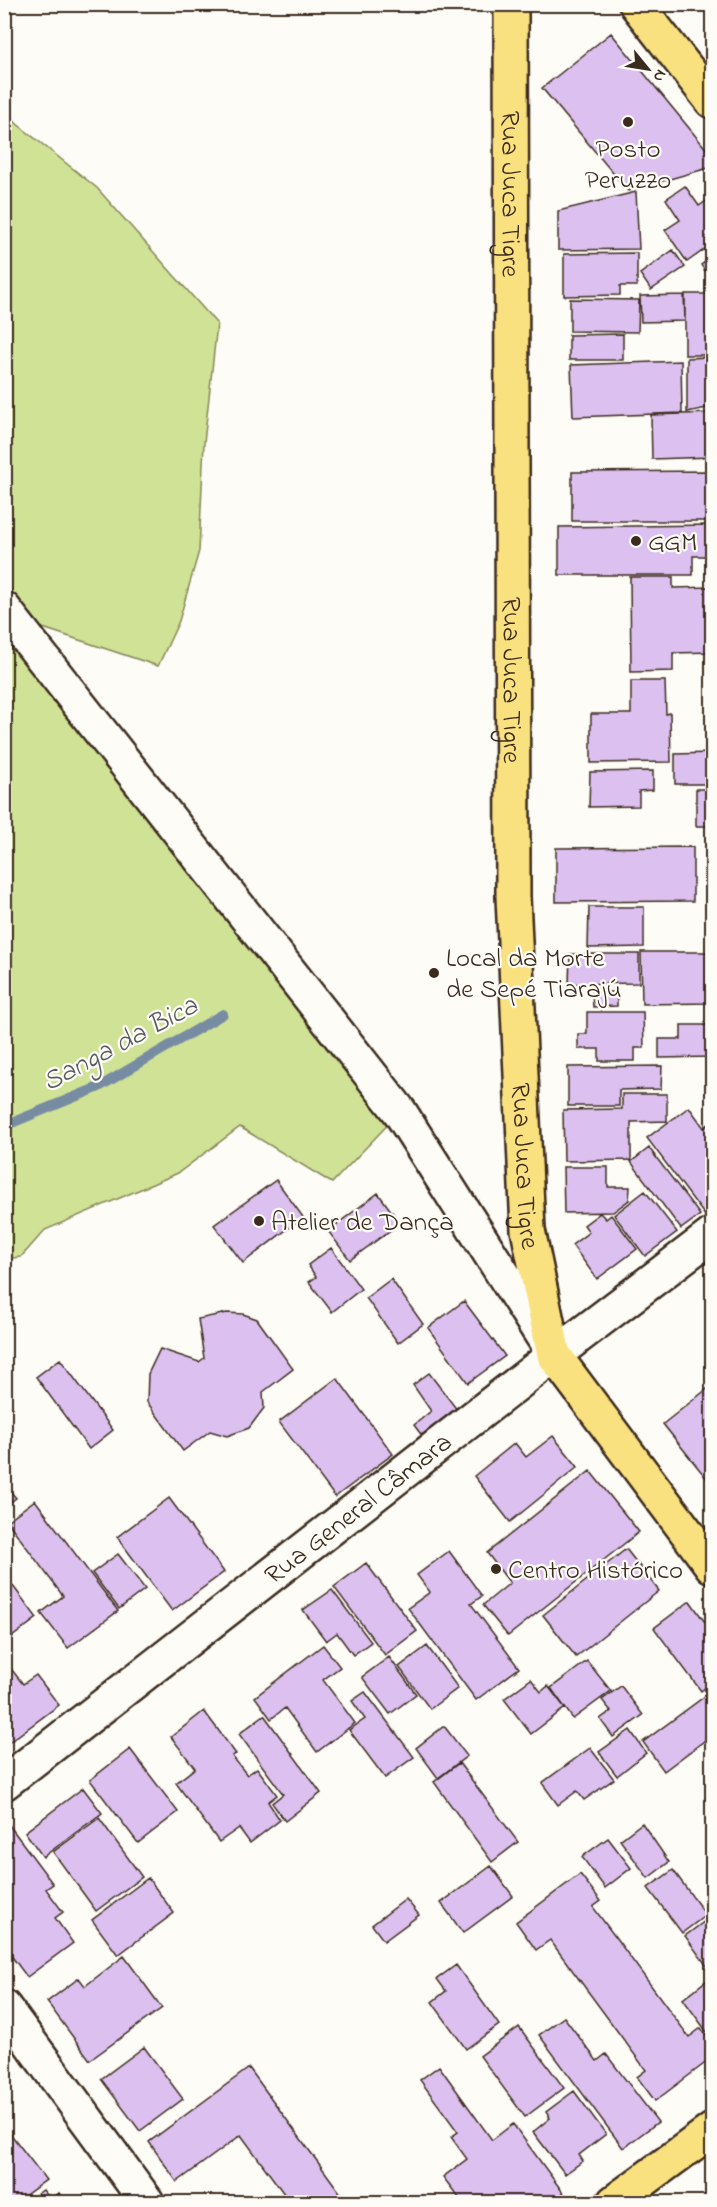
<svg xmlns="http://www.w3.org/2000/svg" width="717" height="2207" viewBox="0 0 717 2207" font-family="'Indie Flower',sans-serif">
  <rect width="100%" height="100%" fill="#fdfcf7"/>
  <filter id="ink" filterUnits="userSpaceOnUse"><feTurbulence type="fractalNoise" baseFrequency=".0167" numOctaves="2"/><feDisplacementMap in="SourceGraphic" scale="12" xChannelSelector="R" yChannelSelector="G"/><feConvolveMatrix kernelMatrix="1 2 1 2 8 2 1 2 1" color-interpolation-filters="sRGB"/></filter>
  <g filter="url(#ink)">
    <path fill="#d0e296" stroke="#86865a" stroke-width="1.5" d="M5,105L16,123L97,188L217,324L204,443L199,551L179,621L158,666L37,626L5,582Z
      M4,609L400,1112L332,1183L240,1127L178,1173L45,1230L21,1257L5,1259Z"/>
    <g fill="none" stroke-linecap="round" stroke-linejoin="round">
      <path stroke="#778ca3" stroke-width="10" d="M4,1126L99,1087L223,1014"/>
    </g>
    <path fill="#dcc1f0" stroke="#3b2a1e" stroke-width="1.5" d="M611,33L712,156V167L628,191L542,88Z
      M685,186L699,206L712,197V244L687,262L665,230L680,220L666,199Z
      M636,192L639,249L558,250V211Z
      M673,250L685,267L651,290L640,274Z
      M637,253V286H620V295L564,296V254Z
      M712,257V281L701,265Z
      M710,293H712V342H711Z
      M685,294H707L708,355H685Z
      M684,295L685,321L641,322L640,296Z
      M570,299L639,300L638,332L570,331Z
      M623,334V360H569V335Z
      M710,345H712V407L687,412V358L710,357Z
      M681,361L682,413L573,417L571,365Z
      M712,413V457L652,459L651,415Z
      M712,471V521H572V472Z
      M712,525V556H693V575H559V527Z
      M630,577H673V588L712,587V652L673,653V671L631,672Z
      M631,681H665L666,714L670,713L671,762L591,763V714H631Z
      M712,753V784H675V754Z
      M653,771V790L639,791V806L589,807L590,772Z
      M696,789H712V826H696Z
      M693,847V901L556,902V848Z
      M589,907H644V947L588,948Z
      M641,952H712V1003L642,1004Z
      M570,954H639V983L569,984Z
      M592,992H617V1006L593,1007Z
      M587,1012H643L644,1048H635V1061H599V1049H578V1034H587Z
      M681,1025H712V1057L659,1058V1039H681Z
      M662,1066L661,1089L619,1090V1106H568V1067Z
      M622,1094H667V1121L631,1122V1160L564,1161L563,1110L622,1109Z
      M689,1107L704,1128L712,1121V1212L706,1217L647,1138Z
      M649,1148L700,1215L681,1229L631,1162Z
      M563,1167H608V1187H630L629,1200L613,1212L564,1213Z
      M276,1180L303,1217L243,1263L214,1225Z
      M645,1191L677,1232L645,1256L614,1215Z
      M378,1193L400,1223L350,1260L328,1231Z
      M600,1213L606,1219L611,1215L637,1249L597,1279L572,1245L589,1232L584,1225Z
      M331,1248L361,1289L332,1312L309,1282L316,1277L308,1265Z
      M391,1279L423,1324L398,1343L366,1298Z
      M464,1301L505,1356L468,1383L428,1328Z
      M227,1313L243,1314L257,1319L293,1369L263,1392L264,1408L249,1428L227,1436L210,1431L183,1451L147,1402L148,1374L160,1349L199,1362L204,1358L198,1319Z
      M60,1359L113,1430L89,1449L36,1377Z
      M429,1373L458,1411L423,1437L414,1425L431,1411L413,1385Z
      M337,1378L393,1454L335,1497L279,1422Z
      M712,1385V1475L707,1479L663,1424Z
      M553,1436L578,1467L510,1522L474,1476L515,1443L526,1457Z
      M590,1471L639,1532L508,1636L483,1605L510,1583L487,1553Z
      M4,1484L16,1498L4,1507Z
      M169,1498L224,1572L172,1611L117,1537Z
      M35,1500L118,1611L68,1648L41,1613L63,1596L7,1521Z
      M626,1549L659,1591L576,1657L543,1615Z
      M449,1551L482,1596L471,1604L519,1668L476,1700L408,1608L430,1592L417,1575Z
      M118,1554L145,1589L119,1609L92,1573Z
      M366,1563L417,1631L385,1655L334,1587Z
      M4,1574L37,1618L4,1643Z
      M332,1590L371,1642L353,1655L337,1633L326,1641L303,1610Z
      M690,1601L712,1632V1682L701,1691L654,1628Z
      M323,1645L340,1667L323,1680L355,1723L317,1752L285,1708L271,1719L255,1697Z
      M427,1646L458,1688L430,1709L399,1667Z
      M389,1657L416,1694L390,1714L362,1677Z
      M4,1660L23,1684L36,1675L59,1705L4,1746Z
      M587,1661L611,1691L573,1719L551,1688Z
      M531,1679L541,1692L548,1686L565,1708L531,1734L504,1699Z
      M621,1686L643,1715L613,1737L600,1719L611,1711L602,1700Z
      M712,1691V1735L664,1771L643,1742Z
      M365,1692L414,1757L385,1778L349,1730L365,1719L352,1701Z
      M204,1711L236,1754L232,1756L247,1775L257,1768L277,1795L268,1802L280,1820L250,1843L239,1828L219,1842L176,1783L195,1768L171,1737Z
      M264,1715L321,1793L285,1821L272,1803L283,1794L239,1734Z
      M444,1726L467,1756L438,1778L416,1748Z
      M630,1730L646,1753L617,1776L599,1752Z
      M590,1748L614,1779L584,1800L577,1791L558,1805L542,1783Z
      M130,1749L178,1812L138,1843L90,1780Z
      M459,1763L518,1842L492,1862L434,1782Z
      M83,1788L102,1813L43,1857L25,1832Z
      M99,1818L142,1877L96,1911L53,1852Z
      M642,1823L669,1862L648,1878L620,1840Z
      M9,1825L53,1884L46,1889L63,1912L55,1918L73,1943L27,1977L4,1946V1829Z
      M608,1838L631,1868L605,1888L582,1857Z
      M491,1866L513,1896L463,1933L441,1903Z
      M673,1870L706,1915L682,1933L648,1888Z
      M580,1874L601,1901L593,1907L689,2037L701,2028L712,2044V2058L655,2101L637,2077L646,2070L550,1940L536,1950L516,1922Z
      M148,1878L174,1913L118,1955L92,1920Z
      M406,1899L419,1915L384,1941L372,1925Z
      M705,1921L712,1931V1973L685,1936Z
      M124,1956L162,2008L90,2060L47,2002L79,1978L85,1986Z
      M456,1965L499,2025L466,2049L432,2002L446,1991L437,1979Z
      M712,1976V2039L683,1999Z
      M564,2017L597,2061L606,2054L658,2122L623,2148L539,2035Z
      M519,2027L564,2088L525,2117L480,2056Z
      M144,2047L183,2099L140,2131L101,2079Z
      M439,2066L492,2140L513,2124L570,2202H462L443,2177L467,2159L451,2137L458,2132L420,2080Z
      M249,2068L347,2202H290L241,2135L177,2182L149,2142Z
      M574,2091L606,2134L579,2155L583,2161L565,2174L533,2132L550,2118L546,2112Z
      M6,2128L46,2180L16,2202H4V2130Z
      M43,2190L51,2200L59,2193L65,2202H26Z"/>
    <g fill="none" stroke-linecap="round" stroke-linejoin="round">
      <g stroke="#3b2a1e" stroke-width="38">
        <g id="minor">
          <path d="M4,609L400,1112L552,1351"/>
          <path id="s1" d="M4,1783L554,1355L712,1235"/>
          <path d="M4,2007L147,2202"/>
        </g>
      </g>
      <g stroke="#3b2a1e" stroke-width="38">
        <g id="major">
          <path id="s2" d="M511,4L513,897L528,1230L554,1355L712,1566"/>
          <path d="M636,4L712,101"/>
          <path d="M614,2202L712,2130"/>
        </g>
      </g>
      <use href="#minor" stroke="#fdfcf7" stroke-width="33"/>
      <use href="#major" stroke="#fae180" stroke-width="33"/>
    </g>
  </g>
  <g fill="#3b2a1e" stroke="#fdfcf7" stroke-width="2">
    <circle cx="628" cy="122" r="6"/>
    <circle cx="636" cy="541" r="6"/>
    <circle cx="434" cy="973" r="6"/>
    <circle cx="259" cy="1221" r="6"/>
    <circle cx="496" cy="1569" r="6"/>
  </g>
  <g text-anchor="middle" stroke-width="4.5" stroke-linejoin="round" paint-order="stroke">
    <g font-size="27" fill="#3b2a1e" stroke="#fdfcf7" text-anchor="start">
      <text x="628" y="157" text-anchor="middle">Posto<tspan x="628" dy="31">Peruzzo</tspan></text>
      <text x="648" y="550">GGM</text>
      <text x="446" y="966">Local da Morte<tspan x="446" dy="31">de Sepé Tiarajú</tspan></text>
      <text x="271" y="1230">Atelier de Dança</text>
      <text x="508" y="1578">Centro Histórico</text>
    </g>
    <g font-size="27" fill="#3b2a1e" stroke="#fdfcf7">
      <text dy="9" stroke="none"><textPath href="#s2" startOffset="190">Rua Juca Tigre</textPath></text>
      <text dy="9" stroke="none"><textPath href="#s2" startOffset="676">Rua Juca Tigre</textPath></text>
      <text dy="9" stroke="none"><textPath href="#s2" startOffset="1162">Rua Juca Tigre</textPath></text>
      <text dy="9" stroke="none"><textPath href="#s1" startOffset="448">Rua General Câmara</textPath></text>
    </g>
    <g font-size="28" font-style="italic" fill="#595b60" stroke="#fdfcf7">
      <text transform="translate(119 1042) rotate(-28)" y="10">Sanga da Bica</text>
    </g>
  </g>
  <rect width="717" height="2207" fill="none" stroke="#fdfcf7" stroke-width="24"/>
  <rect x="12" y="12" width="693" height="2183" fill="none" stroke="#3b2a1e" stroke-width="2" filter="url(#ink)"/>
  <g transform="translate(648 69) rotate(120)" stroke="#fdfcf7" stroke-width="4.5" paint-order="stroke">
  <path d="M0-4.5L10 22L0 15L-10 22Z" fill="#3b2a1e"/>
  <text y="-9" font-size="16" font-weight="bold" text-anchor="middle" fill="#3b2a1e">N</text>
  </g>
</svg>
